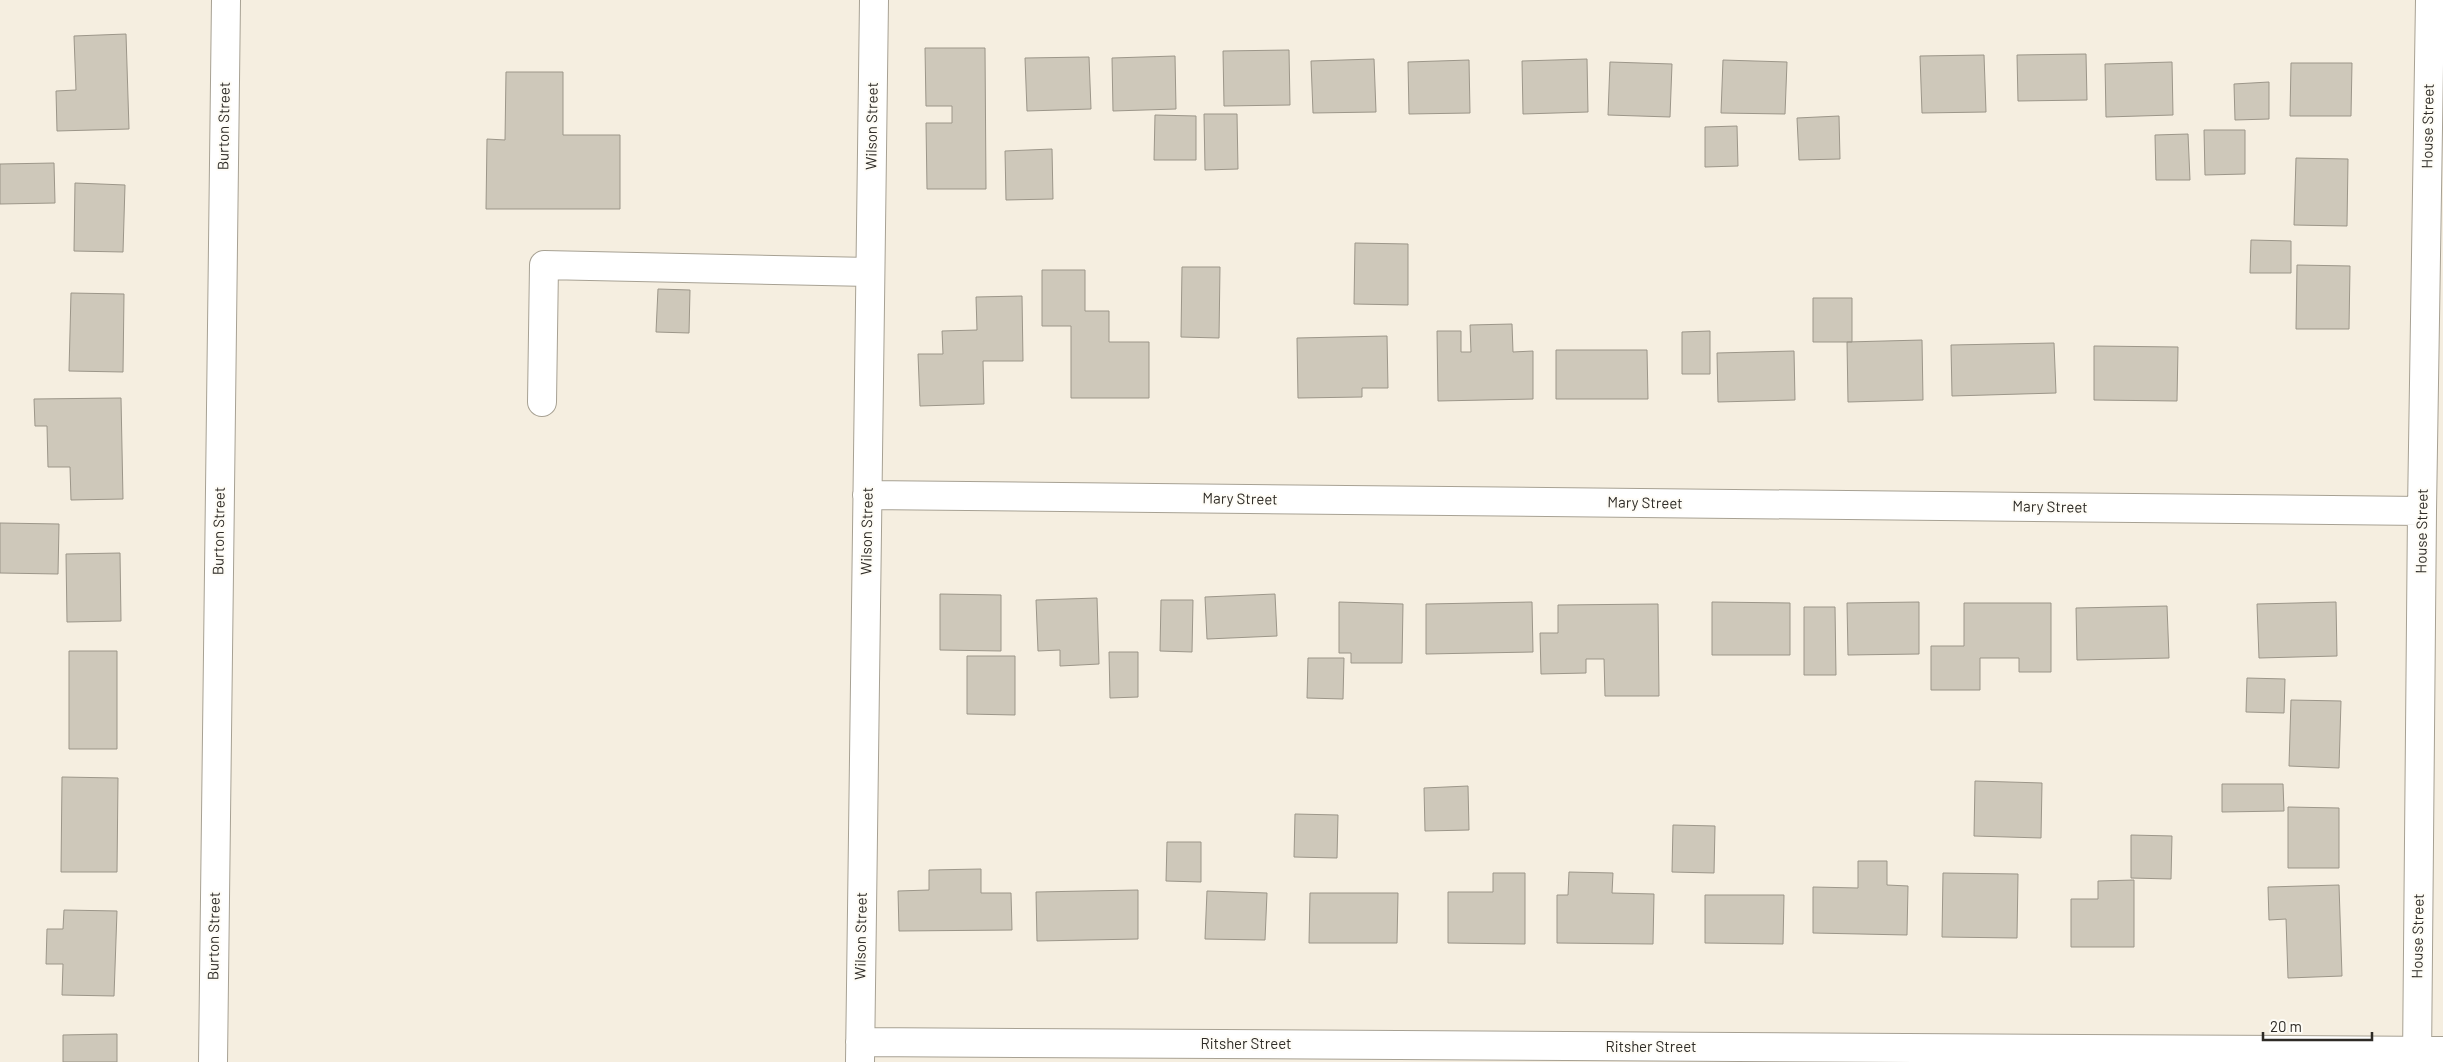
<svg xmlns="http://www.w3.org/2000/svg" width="2443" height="1062" viewBox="0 0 2443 1062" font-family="Barlow,sans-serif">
  <rect width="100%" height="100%" fill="#f5eee0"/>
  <path fill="#cec8ba" stroke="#9c9689" d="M126,34L129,129L57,131L56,91L76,90L74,36Z
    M925,48H985L986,189H927L926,123H952V106H926Z
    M1289,50L1290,105L1224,106L1223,51Z
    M2086,54L2087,100L2018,101L2017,55Z
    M1984,55L1986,112L1922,113L1920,56Z
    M1175,56L1176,109L1113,111L1112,58Z
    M1089,57L1091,109L1027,111L1025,58Z
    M1374,59L1376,112L1313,113L1311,61Z
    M1587,59L1588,112L1523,114L1522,61Z
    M1469,60L1470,113L1409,114L1408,62Z
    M1723,60L1787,62L1785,114L1721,113Z
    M1610,62L1672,64L1670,117L1608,115Z
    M2172,62L2173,115L2106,117L2105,64Z
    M2291,63H2352L2351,116H2290Z
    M506,72H563V135H620V209H486L487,139L505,140Z
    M2269,82V119L2235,120L2234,84Z
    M1204,114H1237L1238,169L1205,170Z
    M1155,115L1196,116V160H1154Z
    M1839,116L1840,159L1799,160L1797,118Z
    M1737,126L1738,166L1705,167V127Z
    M2204,130H2245V174L2205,175Z
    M2188,134L2190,180H2156L2155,135Z
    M1052,149L1053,199L1006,200L1005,151Z
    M2296,158L2348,159L2347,226L2294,225Z
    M54,163L55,203L0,204V164Z
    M75,183L125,185L123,252L74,251Z
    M2251,240L2291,241V273H2250Z
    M1355,243L1408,244V305L1354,304Z
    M2297,265L2350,266L2349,329H2296Z
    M1182,267H1220L1219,338L1181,337Z
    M1042,270H1085V311H1109V342H1149V398H1071V326H1042Z
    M658,289L690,290L689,333L656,332Z
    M71,293L124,294L123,372L69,371Z
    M1022,296L1023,361H983L984,404L920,406L918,354H943L942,331L977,330L976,297Z
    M1813,298H1852V342H1813Z
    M1512,324L1513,352L1533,351V399L1438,401L1437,331H1461V352H1471L1470,325Z
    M1710,331V374H1682V332Z
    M1387,336L1388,388H1362V397L1298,398L1297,338Z
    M1922,340L1923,400L1848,402L1847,342Z
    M2054,343L2056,393L1952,396L1951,345Z
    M2094,346L2178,347L2177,401L2094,400Z
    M1556,350H1647L1648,399H1556Z
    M1794,351L1795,400L1718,402L1717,353Z
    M121,398L123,499L71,500L70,467H48L47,426H35L34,399Z
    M0,523L59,524L58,574L0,573Z
    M120,553L121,621L67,622L66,554Z
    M940,594L1001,595V651L940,650Z
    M1275,594L1277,636L1207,639L1205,597Z
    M1097,598L1099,664L1060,666V650L1038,651L1036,600Z
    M1161,600H1193L1192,652L1160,651Z
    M1339,602L1403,604L1402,663H1351V653H1339Z
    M1532,602L1533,652L1426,654V604Z
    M1712,602L1790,603V655H1712Z
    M1919,602V654L1848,655L1847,603Z
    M2336,602L2337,656L2259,658L2257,604Z
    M1964,603H2051V672H2019V658H1980V690H1931V646H1964Z
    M1658,604L1659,696H1605L1604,659H1586V673L1541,674L1540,633H1558V605Z
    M2167,606L2169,658L2077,660L2076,608Z
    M1804,607H1835L1836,675H1804Z
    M69,651H117V749H69Z
    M1109,652H1138V697L1110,698Z
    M967,656H1015V715L967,714Z
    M1308,658H1344L1343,699L1307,698Z
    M2247,678L2285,679L2284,713L2246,712Z
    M2291,700L2341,701L2339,768L2289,766Z
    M62,777L118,778L117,872H61Z
    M1975,781L2042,783L2041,838L1974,836Z
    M2222,784H2283L2284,811L2222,812Z
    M1468,786L1469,830L1425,831L1424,788Z
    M2288,807L2339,808V868H2288Z
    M1295,814L1338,815L1337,858L1294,857Z
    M1673,825L1715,826L1714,873L1672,872Z
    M2131,835L2172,836L2171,879L2131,878Z
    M1167,842H1201V882L1166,881Z
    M1858,861H1887V885L1908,886L1907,935L1813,933V887L1858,888Z
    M981,869V893H1011L1012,930L899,931L898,891L929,890V870Z
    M1569,872L1613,873L1612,893L1654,894L1653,944L1557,943V895H1568Z
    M1493,873H1525V944L1448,943V892H1493Z
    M1943,873L2018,874L2017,938L1942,937Z
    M2134,880V947H2071V899H2098V881Z
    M2339,885L2342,976L2288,978L2286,919L2269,920L2268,887Z
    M1138,890V939L1037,941L1036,892Z
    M1207,891L1267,893L1265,940L1205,939Z
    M1310,893H1398L1397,943H1309Z
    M1705,895H1784L1783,944L1705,943Z
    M64,910L117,911L114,996L62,995L63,964H46L47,929H63Z
    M117,1034V1062H63V1035Z"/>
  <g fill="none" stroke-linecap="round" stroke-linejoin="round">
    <g stroke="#a7a193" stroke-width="30">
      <path id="minor" d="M542,402L544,265L870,272
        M867,495L2422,511
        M860,1042L2443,1051
        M213,1062L226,0
        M860,1062L874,0
        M2417,1062L2422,511L2430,0"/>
    </g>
    <use href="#minor" stroke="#fff" stroke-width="28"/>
  </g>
  <g text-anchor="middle" stroke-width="4" stroke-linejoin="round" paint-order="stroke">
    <g font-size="15" fill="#2e2b26" stroke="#fefcf6">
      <text transform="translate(224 126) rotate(-89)" y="5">Burton Street</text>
      <text transform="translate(872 126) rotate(-89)" y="5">Wilson Street</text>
      <text transform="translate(2428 126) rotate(-89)" y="5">House Street</text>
      <text transform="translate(1240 499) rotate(1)" y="5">Mary Street</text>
      <text transform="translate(1645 503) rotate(1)" y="5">Mary Street</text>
      <text transform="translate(2050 507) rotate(1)" y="5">Mary Street</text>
      <text transform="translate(219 531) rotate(-89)" y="5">Burton Street</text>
      <text transform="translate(867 531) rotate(-89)" y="5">Wilson Street</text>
      <text transform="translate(2422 531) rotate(-89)" y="5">House Street</text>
      <text transform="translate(214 936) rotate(-89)" y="5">Burton Street</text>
      <text transform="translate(861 936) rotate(-89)" y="5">Wilson Street</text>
      <text transform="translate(2418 936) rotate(-89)" y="5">House Street</text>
      <text x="1246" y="1049">Ritsher Street</text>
      <text x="1651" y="1052">Ritsher Street</text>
    </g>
  </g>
  <path d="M2263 1032v8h109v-8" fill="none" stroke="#2e2b26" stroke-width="2.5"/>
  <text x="2270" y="1032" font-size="15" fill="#2e2b26" stroke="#fefcf6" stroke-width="4" paint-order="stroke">20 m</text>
</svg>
